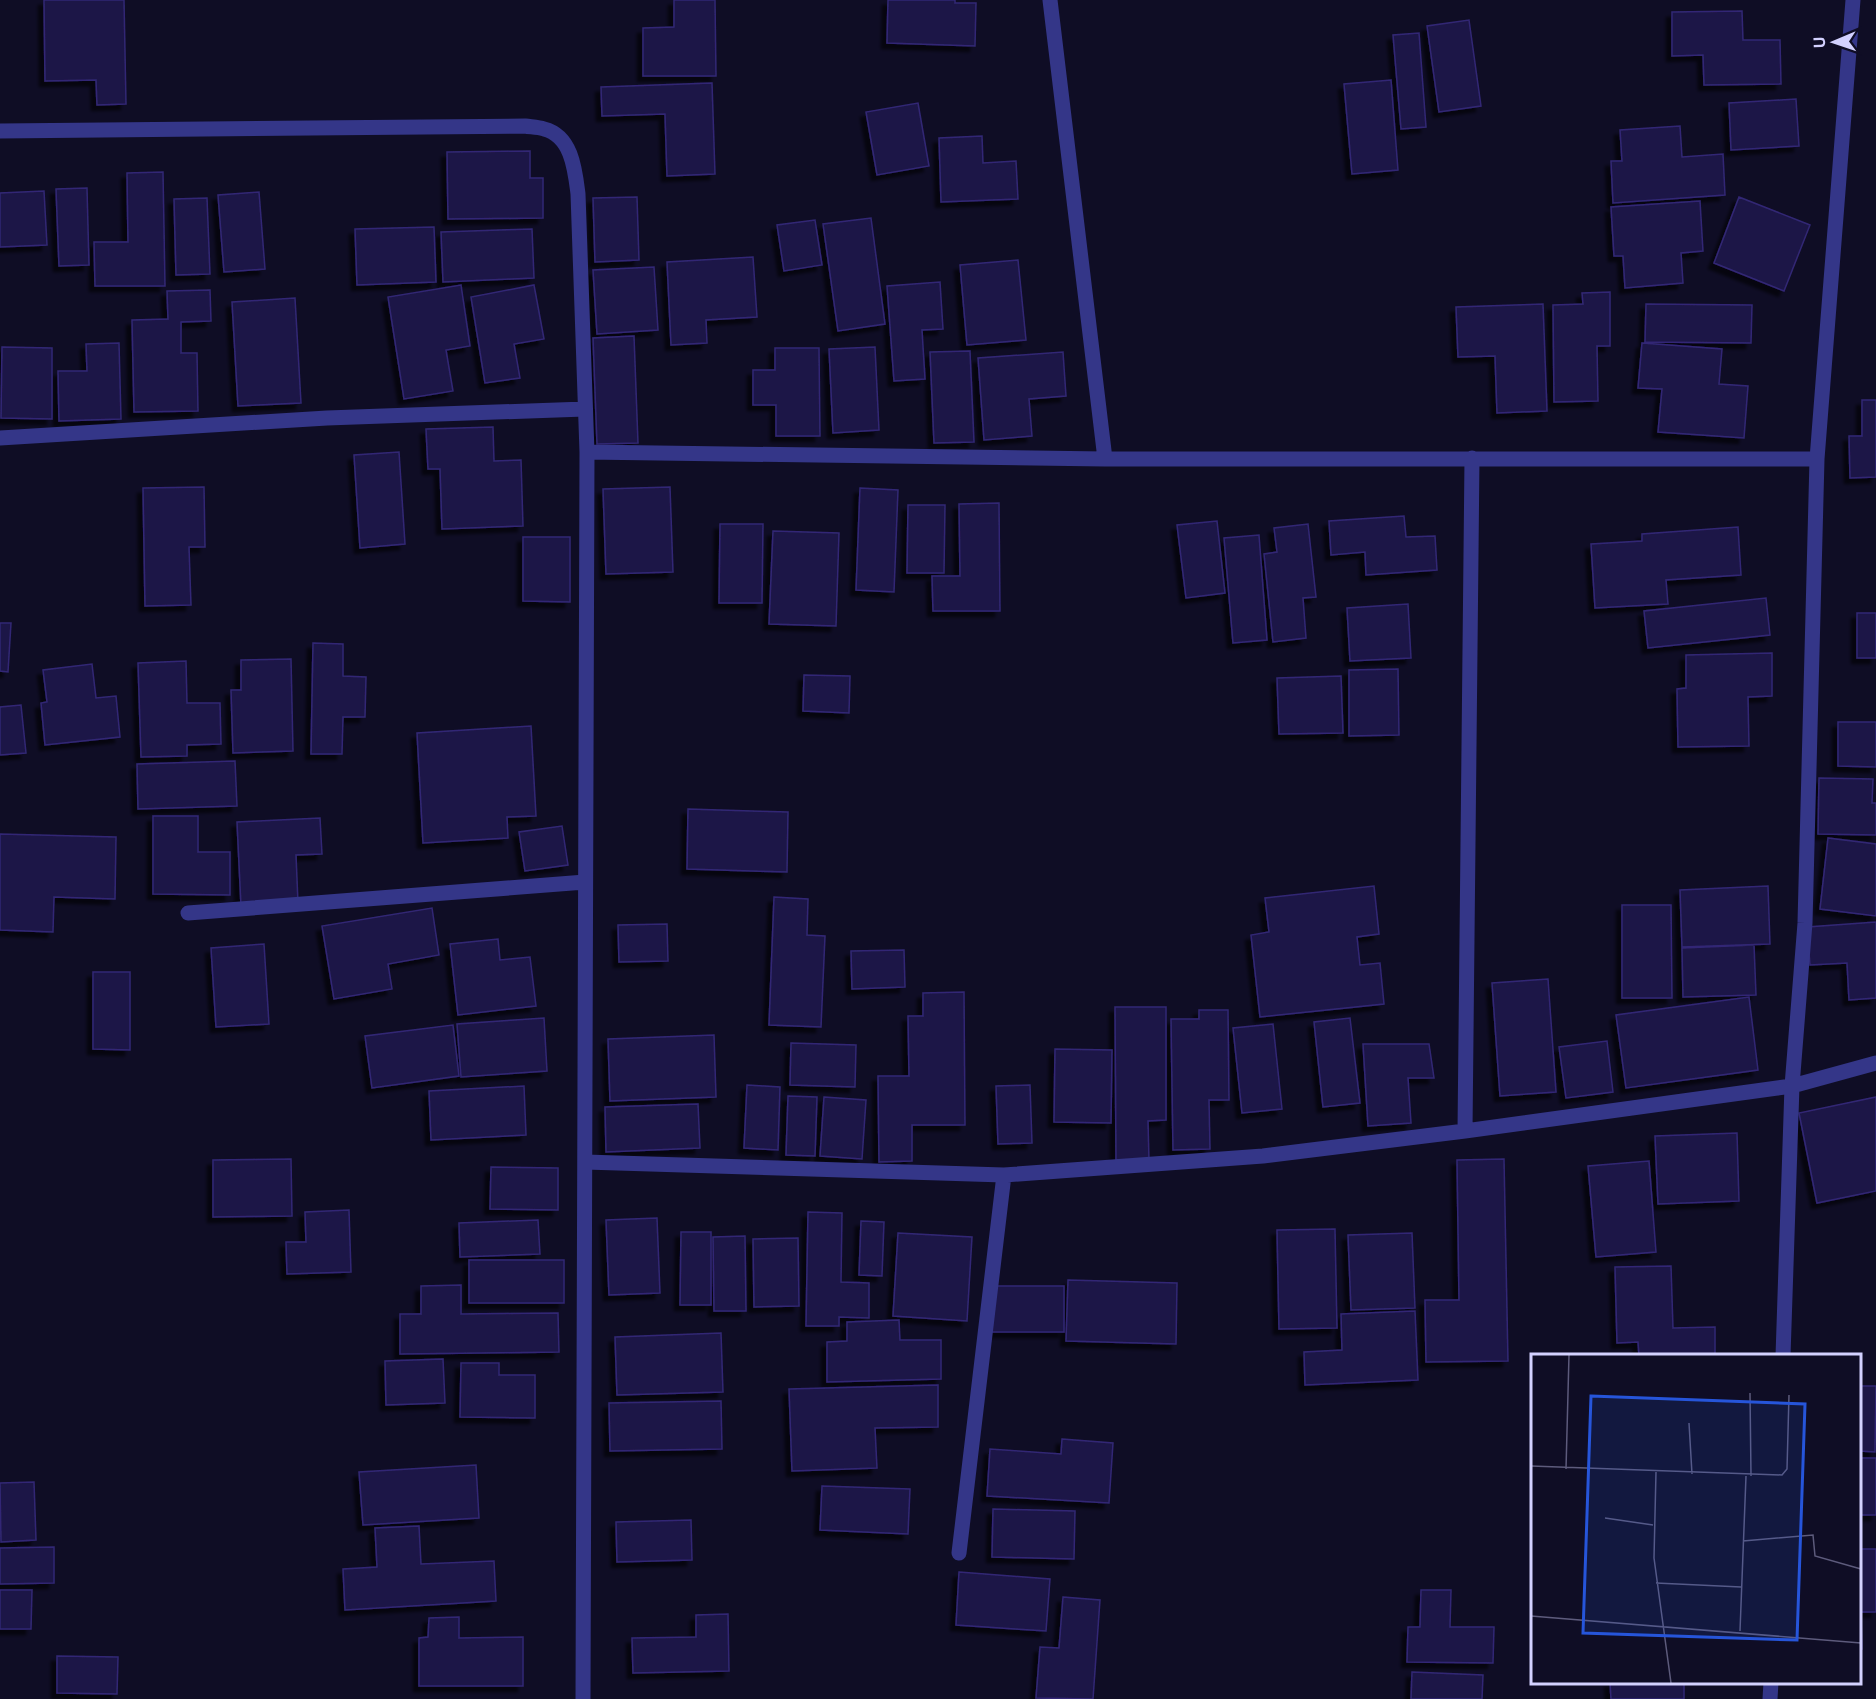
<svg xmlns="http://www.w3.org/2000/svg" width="1876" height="1699" viewBox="0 0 1876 1699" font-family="'Open Sans',sans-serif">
  <defs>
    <filter id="shadow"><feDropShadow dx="-5.5" dy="5.5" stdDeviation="1.5" flood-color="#0009"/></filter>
  </defs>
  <rect width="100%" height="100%" fill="#0f0d25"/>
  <path fill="#1e1747" stroke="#322875" stroke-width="1.5" filter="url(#shadow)" d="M44,0H124L126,104L97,105L96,80L45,81Z
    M674,0H715L716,76H643V28L674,27Z
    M888,0H955V3H976L975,46L887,43Z
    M1742,11L1743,40H1780L1781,84L1704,85L1703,55L1672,56V12Z
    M1469,20L1481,106L1439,112L1427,26Z
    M1419,33L1426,127L1401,129L1393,35Z
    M1391,80L1398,170L1352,174L1344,84Z
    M712,83L715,174L667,176L665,114L602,116L601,87Z
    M1796,99L1799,146L1731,150L1729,103Z
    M918,103L929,166L877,175L866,112Z
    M1680,126L1682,157L1723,154L1725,195L1613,203L1611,161H1622L1620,130Z
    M982,136L983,163L1016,161L1018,199L941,202L939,138Z
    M530,151V178H543V218L448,219L447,152Z
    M163,172L165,286H95L94,242H128L127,173Z
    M87,188L89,265L59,266L56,189Z
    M44,191L47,245L0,247V193Z
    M259,192L265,269L224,272L218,195Z
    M637,197L639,260L595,262L593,198Z
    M1739,197L1810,225L1784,291L1714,263Z
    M207,198L210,274L176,275L174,199Z
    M1700,201L1703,251L1681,253L1683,283L1625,288L1623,256H1614L1611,207Z
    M871,218L885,324L838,331L823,224Z
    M815,220L822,265L784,271L777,225Z
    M434,227L436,282L357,285L355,229Z
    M532,229L534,278L443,282L441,232Z
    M753,257L757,317L706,320L707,343L671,345L667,262Z
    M1018,260L1026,340L967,345L960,265Z
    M654,267L658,330L597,334L593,270Z
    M940,282L943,329L922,330L925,379L894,381L887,286Z
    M461,285L470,346L446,350L453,391L404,399L388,297Z
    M534,285L544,339L514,344L520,378L485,383L471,297Z
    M210,290L211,321L181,322V353H197L198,411L134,412L132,320L168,319L167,291Z
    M1610,292V346H1597L1598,401L1554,402L1553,305L1583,304L1582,293Z
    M295,298L301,403L238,406L232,302Z
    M1543,304L1547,411L1497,413L1495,356L1458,357L1456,307Z
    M1646,304L1752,305L1751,343L1645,342Z
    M634,336L638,443L597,444L593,338Z
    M119,343L121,419L59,421L58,371H87L86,344Z
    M1642,343L1722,349L1719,384L1748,386L1744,438L1658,432L1662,389L1638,388Z
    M2,347L52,348V419L1,418Z
    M875,347L879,430L833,433L829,349Z
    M775,348H819L820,436H776V405H753V370H775Z
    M970,351L974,442L934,443L930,352Z
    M1063,352L1066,396L1029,399L1032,436L984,440L978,358Z
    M1862,400H1876V477L1850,478L1849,436H1862Z
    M493,427L494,461L521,460L523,526L442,529L440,469H428L426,429Z
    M399,452L405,544L360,548L354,455Z
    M204,487L205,547H189L191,605L145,606L143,488Z
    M670,487L673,572L606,574L603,489Z
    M860,488L898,490L894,592L856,590Z
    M999,503L1000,611H933L932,576H960L959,504Z
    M908,505H945L944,573H907Z
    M1404,516L1406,537L1435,536L1437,570L1366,575L1365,552L1331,555L1329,521Z
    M1217,521L1225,593L1186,598L1177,525Z
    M720,524H763L762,603H719Z
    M1308,524L1316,597L1303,598L1306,638L1273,642L1264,554L1277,552L1274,528Z
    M1738,527L1741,575L1666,580L1668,604L1595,608L1591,544L1642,541V534Z
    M773,531L839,533L836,626L769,624Z
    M1259,535L1267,640L1233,643L1224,538Z
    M523,537H570V602L523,601Z
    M1766,598L1770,635L1648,648L1644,611Z
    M1408,604L1411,658L1350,661L1347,608Z
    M1857,613H1876V658H1857Z
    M0,623H11L8,672L0,671Z
    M313,643L343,644V676L366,677L365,717H343L342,754H311Z
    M1772,653V696L1748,697L1749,746L1678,747L1677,689L1686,688V655Z
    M291,659L293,751L233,753L231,690H241V660Z
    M186,661L187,703H220L221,744L187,745V756L141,757L138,663Z
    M92,664L96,698L116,696L120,737L45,745L41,703L47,702L43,670Z
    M1398,669L1399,735L1349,736V670Z
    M804,675L850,676L849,713L803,711Z
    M1341,676L1343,733L1279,734L1277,678Z
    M21,705L26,753L0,755V707Z
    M1838,722H1876V767L1838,766Z
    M531,726L536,816L507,817L508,838L423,843L417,733Z
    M235,761L237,806L138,809L137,764Z
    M1819,778L1873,779L1872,803H1876V835L1818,834Z
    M688,809L788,812L787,872L687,869Z
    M153,816H198V852H230V895L153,894Z
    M320,818L322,854L296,855L298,903L241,906L237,822Z
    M562,826L568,865L525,871L519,832Z
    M0,834L116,837L115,899L54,897L53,932L0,930Z
    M1828,838L1876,844V916L1820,909Z
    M1374,886L1379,934L1357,937L1360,965L1380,963L1384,1004L1260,1017L1251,935L1269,932L1265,898Z
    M1768,886L1770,944L1682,947L1680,890Z
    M774,897L808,899L807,935L825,936L821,1027L769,1025Z
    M1622,905H1671L1672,998H1622Z
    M432,908L439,955L388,964L392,989L334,999L322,926Z
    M1876,922V998L1849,1000L1847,963L1810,965L1807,927Z
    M667,924L668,961L619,962L618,925Z
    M498,939L500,960L530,957L536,1006L458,1015L450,944Z
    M264,944L269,1024L216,1027L211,948Z
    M1754,945L1756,995L1683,997L1682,948Z
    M904,950L905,987L852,989L851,951Z
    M93,972H130V1050L93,1049Z
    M1548,979L1556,1092L1500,1096L1492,983Z
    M964,992L965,1125H912V1161L879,1162L878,1076H909L908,1016H923V993Z
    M1749,997L1758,1070L1626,1088L1616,1015Z
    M1115,1007H1166V1120L1148,1121L1149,1160H1116Z
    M1199,1010H1228L1229,1100H1209L1210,1149L1173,1150L1171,1019H1199Z
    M544,1018L547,1071L461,1077L457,1024Z
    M1350,1018L1360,1103L1323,1107L1314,1022Z
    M1273,1024L1282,1109L1242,1113L1233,1028Z
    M453,1025L459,1076L372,1088L365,1036Z
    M714,1035L716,1097L610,1101L608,1039Z
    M1607,1041L1613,1092L1566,1098L1559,1047Z
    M791,1043L856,1045L855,1087L790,1085Z
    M1363,1044H1429L1434,1078H1408L1411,1123L1368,1126Z
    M1055,1049L1112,1050L1111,1123L1054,1122Z
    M747,1085L780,1087L778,1150L744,1148Z
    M1030,1085L1032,1143L998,1144L996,1086Z
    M524,1086L526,1135L431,1140L429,1091Z
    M788,1096L817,1097L815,1156L786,1155Z
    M824,1097L866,1100L862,1159L820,1156Z
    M1876,1097V1191L1817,1203L1799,1113Z
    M698,1104L700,1148L606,1152L605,1107Z
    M1737,1133L1739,1201L1658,1204L1655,1136Z
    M291,1159L292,1216L213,1217V1160Z
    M1504,1159L1508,1361L1426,1362L1425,1300H1459L1457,1160Z
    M1649,1161L1656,1252L1596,1257L1588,1166Z
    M491,1167L558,1168V1210L490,1209Z
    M349,1210L351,1272L287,1274L286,1242H306L305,1212Z
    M808,1212L842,1213L841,1282L869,1283V1318L839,1317V1326H806Z
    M657,1218L660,1293L609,1295L606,1220Z
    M538,1220L540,1254L460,1257L459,1223Z
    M861,1221L884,1222L882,1276L859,1275Z
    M1335,1229L1337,1328L1279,1329L1277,1230Z
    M681,1232H711V1305H680Z
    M898,1233L972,1237L967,1321L893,1316Z
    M1412,1233L1415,1308L1351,1310L1348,1235Z
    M745,1236L746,1311H714L713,1237Z
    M798,1238L799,1306L754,1307L753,1239Z
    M469,1260H564V1303H469Z
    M1671,1266L1673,1328L1715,1327V1356H1639L1638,1342L1617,1343L1615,1267Z
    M1068,1280L1177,1283L1176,1344L1066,1341Z
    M461,1285V1314L558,1313L559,1352L400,1354V1314H421V1286Z
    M992,1286H1064V1332H992Z
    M1415,1311L1418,1380L1305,1385L1304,1352L1342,1350L1341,1314Z
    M899,1320L900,1340H941V1379L827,1382V1342L847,1341V1322Z
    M721,1333L723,1392L617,1395L615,1337Z
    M443,1359L445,1403L386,1405L385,1361Z
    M461,1363H499V1375H535V1418L460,1417Z
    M938,1385V1427L875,1428L877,1468L792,1471L789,1389Z
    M1860,1386H1876L1875,1452L1860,1451Z
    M721,1401L722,1449L610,1451L609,1403Z
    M1062,1439L1113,1443L1109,1503L987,1496L990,1449L1061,1454Z
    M1860,1458H1876V1515H1860Z
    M476,1465L479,1518L363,1525L359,1472Z
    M34,1482L36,1540L1,1542L0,1483Z
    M822,1486L910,1489L908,1534L820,1530Z
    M993,1509L1075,1511L1074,1559L992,1557Z
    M691,1520L692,1560L617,1562L616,1522Z
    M419,1526L421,1564L494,1561L496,1601L345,1610L343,1569L377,1567L375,1528Z
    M54,1547V1583L0,1584V1548Z
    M1860,1549H1876V1612H1860Z
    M959,1572L1050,1579L1046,1631L956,1625Z
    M0,1590H32L31,1629H0Z
    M1421,1590H1451L1450,1627H1494L1493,1663L1407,1662L1408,1627H1420Z
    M1063,1597L1100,1600L1093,1699L1036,1698L1040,1647L1059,1648Z
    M728,1614L729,1671L633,1673L632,1638L696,1637V1615Z
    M1860,1616H1861L1862,1649H1860Z
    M459,1617V1638L523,1637V1686H419V1638L428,1637L429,1618Z
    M57,1656L118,1657L117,1694L57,1693Z
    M1412,1672L1483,1675L1482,1699H1411Z
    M1610,1682H1684V1699H1611Z"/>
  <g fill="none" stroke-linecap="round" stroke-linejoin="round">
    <path stroke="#343688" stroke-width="15" d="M1050,0L1105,459
      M0,131L525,126C531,127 538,127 544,129C572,136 575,170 578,194L587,452L583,1699
      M0,438L327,418L585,409
      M587,452L1105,459H1817
      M188,913L585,882
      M1465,1131L1472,458
      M585,1162L1004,1175L1263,1156L1465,1131L1792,1086L1876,1063
      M1783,1356L1792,1086L1805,923L1817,459L1853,0
      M959,1553L1004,1175
      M1770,1699L1771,1682"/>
  </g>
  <g transform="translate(1531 1354)">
    <rect width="330" height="330" fill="#0f0d25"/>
    <path fill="none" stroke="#5d5b7c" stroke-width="1.5" d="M219,39L220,122M158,69L161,120M0,112L251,121L256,115L258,41M35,115L38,1M125,118L123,204L140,329M74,164L122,171M212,187L282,181L284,202L330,215M125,229L210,233M0,262L330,289M209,277L215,122"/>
    <path fill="#2655da" fill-opacity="0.15" stroke="#2655da" stroke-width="3" d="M60,42L274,50L266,286L52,279Z"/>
    <rect width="330" height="330" fill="none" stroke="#d3d1ff" stroke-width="3"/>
  </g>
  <g transform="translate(1834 42) rotate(268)" stroke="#0f0d25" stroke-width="4.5" paint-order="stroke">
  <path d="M0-4.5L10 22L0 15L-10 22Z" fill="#d3d1ff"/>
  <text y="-9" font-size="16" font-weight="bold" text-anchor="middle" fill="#d3d1ff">U</text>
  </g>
</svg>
